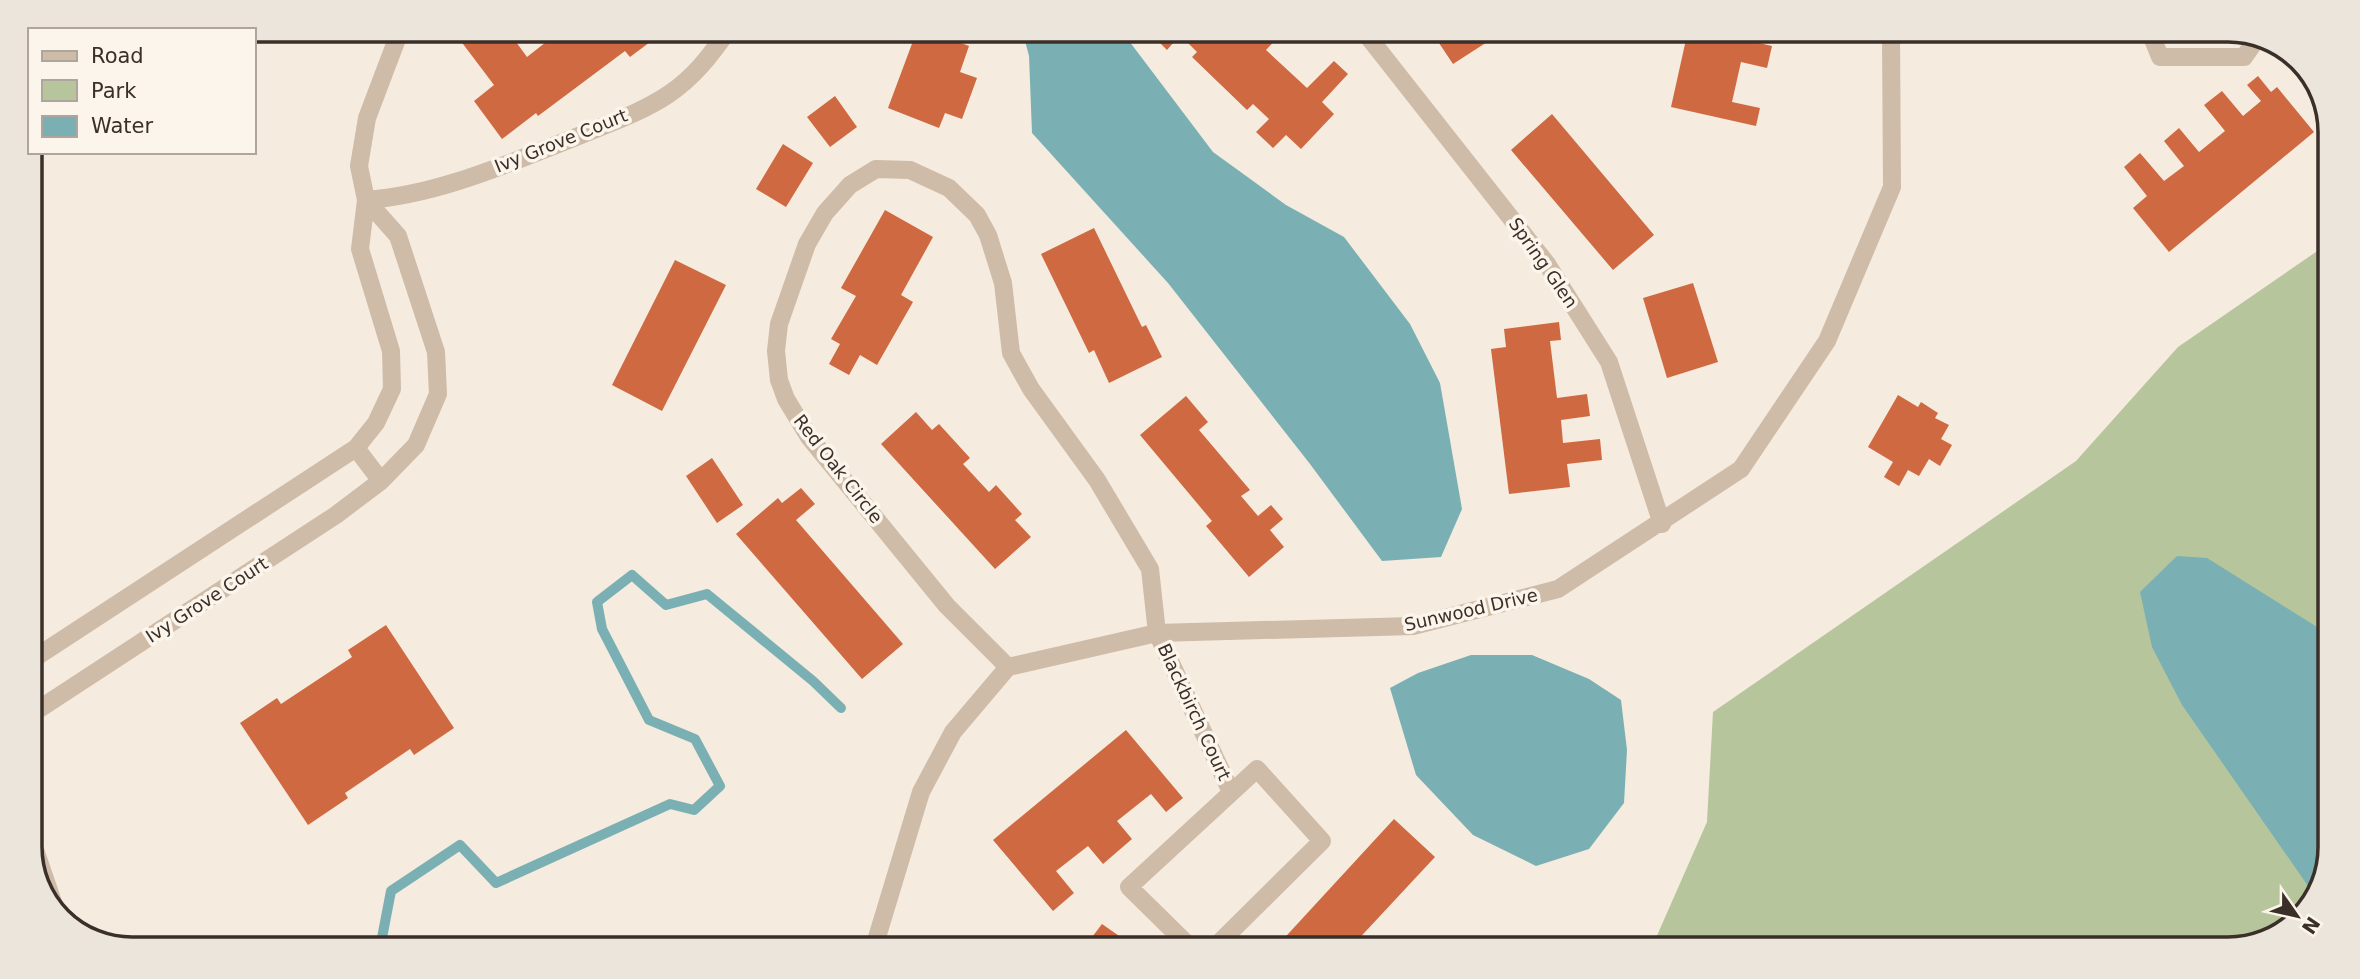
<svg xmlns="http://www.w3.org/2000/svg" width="2360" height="979" viewBox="0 0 2360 979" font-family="'DejaVu Sans',sans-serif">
  <rect width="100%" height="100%" fill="#f5ebde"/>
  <path fill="#b6c59c" d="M2329,243L2323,886L2285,932L2229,949L1652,947L1707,822L1713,712L2076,461L2178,347Z"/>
  <path fill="#7ab0b4" d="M1023,33H1123L1213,152L1286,205L1344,237L1410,324L1440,383L1462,509L1441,557L1382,561L1310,464L1168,283L1032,133L1029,56Z
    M2177,556L2207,558L2325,632L2323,886L2315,896L2182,705L2152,647L2140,592Z
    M1471,655H1532L1589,679L1621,700L1627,750L1624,803L1589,849L1536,866L1473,835L1416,775L1390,688L1418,673Z"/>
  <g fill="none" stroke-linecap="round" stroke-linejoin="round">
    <path stroke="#7ab0b4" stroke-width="10" d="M381,943L391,891L460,845L496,883L670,804L694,810L720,786L695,739L649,720L602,629L597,602L632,575L666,605L707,594L813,681L841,708"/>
  </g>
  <path fill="#cf6941" d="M472,31H508L527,57L560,31L662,33L630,57L625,51L538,116L536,113L502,139L474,101L494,85L460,40Z
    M916,33H934L969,46L960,72L977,78L962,119L945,113L939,128L888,108Z
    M1150,33L1281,34L1266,50L1307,88L1334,61L1348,74L1322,102L1334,114L1301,149L1286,135L1273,148L1256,132L1269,119L1253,104L1247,110L1192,57L1197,52L1180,35L1167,50Z
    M1433,34L1498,35L1453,64Z
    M1687,35H1724L1772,46L1767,68L1741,62L1732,102L1760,108L1756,126L1671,107Z
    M2258,76L2271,92L2277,87L2314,132L2169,252L2133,208L2147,196L2124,167L2140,153L2164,181L2184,166L2164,141L2179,128L2199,152L2225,131L2204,105L2222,91L2243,116L2261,101L2247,85Z
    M835,96L857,127L830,147L807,117Z
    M1552,114L1654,235L1613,270L1511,150Z
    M783,144L813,163L786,207L756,189Z
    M885,210L933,237L901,295L913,302L877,365L860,355L849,375L829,364L840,344L831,339L856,296L841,288Z
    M1094,228L1142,327L1146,325L1162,357L1109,383L1094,350L1089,353L1041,254Z
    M675,260L726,285L662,411L612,385Z
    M1693,283L1718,362L1667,378L1643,298Z
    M1559,322L1561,340L1550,341L1557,398L1587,394L1590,416L1561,420L1563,443L1600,439L1602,460L1567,464L1570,487L1509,494L1491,349L1506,347L1504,329Z
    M1898,395L1918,407L1921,402L1938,413L1935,418L1949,425L1941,439L1952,445L1940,466L1929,459L1919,476L1908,470L1899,486L1884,477L1893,462L1868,447Z
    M1186,396L1208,422L1199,430L1250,490L1241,496L1258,516L1271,505L1283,519L1270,530L1284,547L1249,577L1206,526L1212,521L1140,435Z
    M916,412L932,430L939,424L970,458L963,464L989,492L996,485L1022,514L1015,520L1031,537L995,569L881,444Z
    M712,458L743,505L717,523L686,476Z
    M801,488L815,504L796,520L903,644L862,679L736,534L778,498L782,503Z
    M386,625L454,728L414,755L410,749L345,793L348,798L308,825L240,723L277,698L281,704L352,657L348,650Z
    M1126,730L1183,798L1166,812L1151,794L1117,821L1132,839L1103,864L1088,846L1056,871L1074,893L1053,911L993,840Z
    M1394,819L1435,857L1352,946H1277Z
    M1102,924L1132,945H1086Z"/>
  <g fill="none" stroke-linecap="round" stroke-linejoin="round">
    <path stroke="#cebba8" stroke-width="18" d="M400,31L367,118L359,166L366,200C438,195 509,163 576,137C607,124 641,113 669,94C694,77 710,56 727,32
      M1366,34L1547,264L1609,362L1662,524
      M2152,37L2160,57H2244L2258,37
      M356,448L381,481
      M30,661L356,448L376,423L392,389L391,351L360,249L366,200
      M1008,667L947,606L809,437L786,399L779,380L776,351L779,324L807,244L825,213L850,185L876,169L910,170L949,188L977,215L988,235L1003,283L1011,353L1031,389L1097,480L1150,569L1157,633L1231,792
      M30,715L336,515L381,481L416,445L438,394L436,352L398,236L366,200
      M30,835L57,914
      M875,944L921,792L953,732L1008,667L1157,633L1413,626L1558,589L1741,469L1827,341L1892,187L1891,36
      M1189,946L1129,887L1257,769L1322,841L1216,946"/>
  </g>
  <g text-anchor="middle" stroke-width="7" stroke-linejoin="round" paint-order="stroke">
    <g font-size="18" fill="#3b2f29" stroke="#fbf5eb">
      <text transform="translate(561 141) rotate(-22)" y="6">Ivy Grove Court</text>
      <text transform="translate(1543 263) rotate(55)" y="6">Spring Glen</text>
      <text transform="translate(838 469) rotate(52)" y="6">Red Oak Circle</text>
      <text transform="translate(207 600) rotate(-33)" y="6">Ivy Grove Court</text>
      <text transform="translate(1471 610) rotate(-13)" y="6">Sunwood Drive</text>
      <text transform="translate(1194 712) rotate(65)" y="6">Blackbirch Court</text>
    </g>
  </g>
  <path d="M0 0H2360V979H0ZM132 42H2228A90 90 0 0 1 2318 132V847A90 90 0 0 1 2228 937H132A90 90 0 0 1 42 847V132A90 90 0 0 1 132 42Z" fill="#ece5db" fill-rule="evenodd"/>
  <path fill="none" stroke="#3b2f29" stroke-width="3.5" d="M132 42H2228A90 90 0 0 1 2318 132V847A90 90 0 0 1 2228 937H132A90 90 0 0 1 42 847V132A90 90 0 0 1 132 42Z"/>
  <rect x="28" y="28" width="228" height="126" fill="#fbf5eb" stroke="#aea69d" stroke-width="2"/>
  <rect x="42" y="51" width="35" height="10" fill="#cebba8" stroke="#aea69d" stroke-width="2"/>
  <text x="91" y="63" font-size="21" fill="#3b2f29">Road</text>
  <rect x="42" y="80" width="35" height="21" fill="#b6c59c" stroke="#aea69d" stroke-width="2"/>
  <text x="91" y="98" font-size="21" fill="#3b2f29">Park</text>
  <rect x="42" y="116" width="35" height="21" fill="#7ab0b4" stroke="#aea69d" stroke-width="2"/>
  <text x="91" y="133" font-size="21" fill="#3b2f29">Water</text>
  <g transform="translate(2297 916) rotate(124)" stroke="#fbf5eb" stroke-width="5" paint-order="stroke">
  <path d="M0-5L12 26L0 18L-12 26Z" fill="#3b2f29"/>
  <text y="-10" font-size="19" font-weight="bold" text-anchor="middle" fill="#3b2f29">N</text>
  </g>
</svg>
